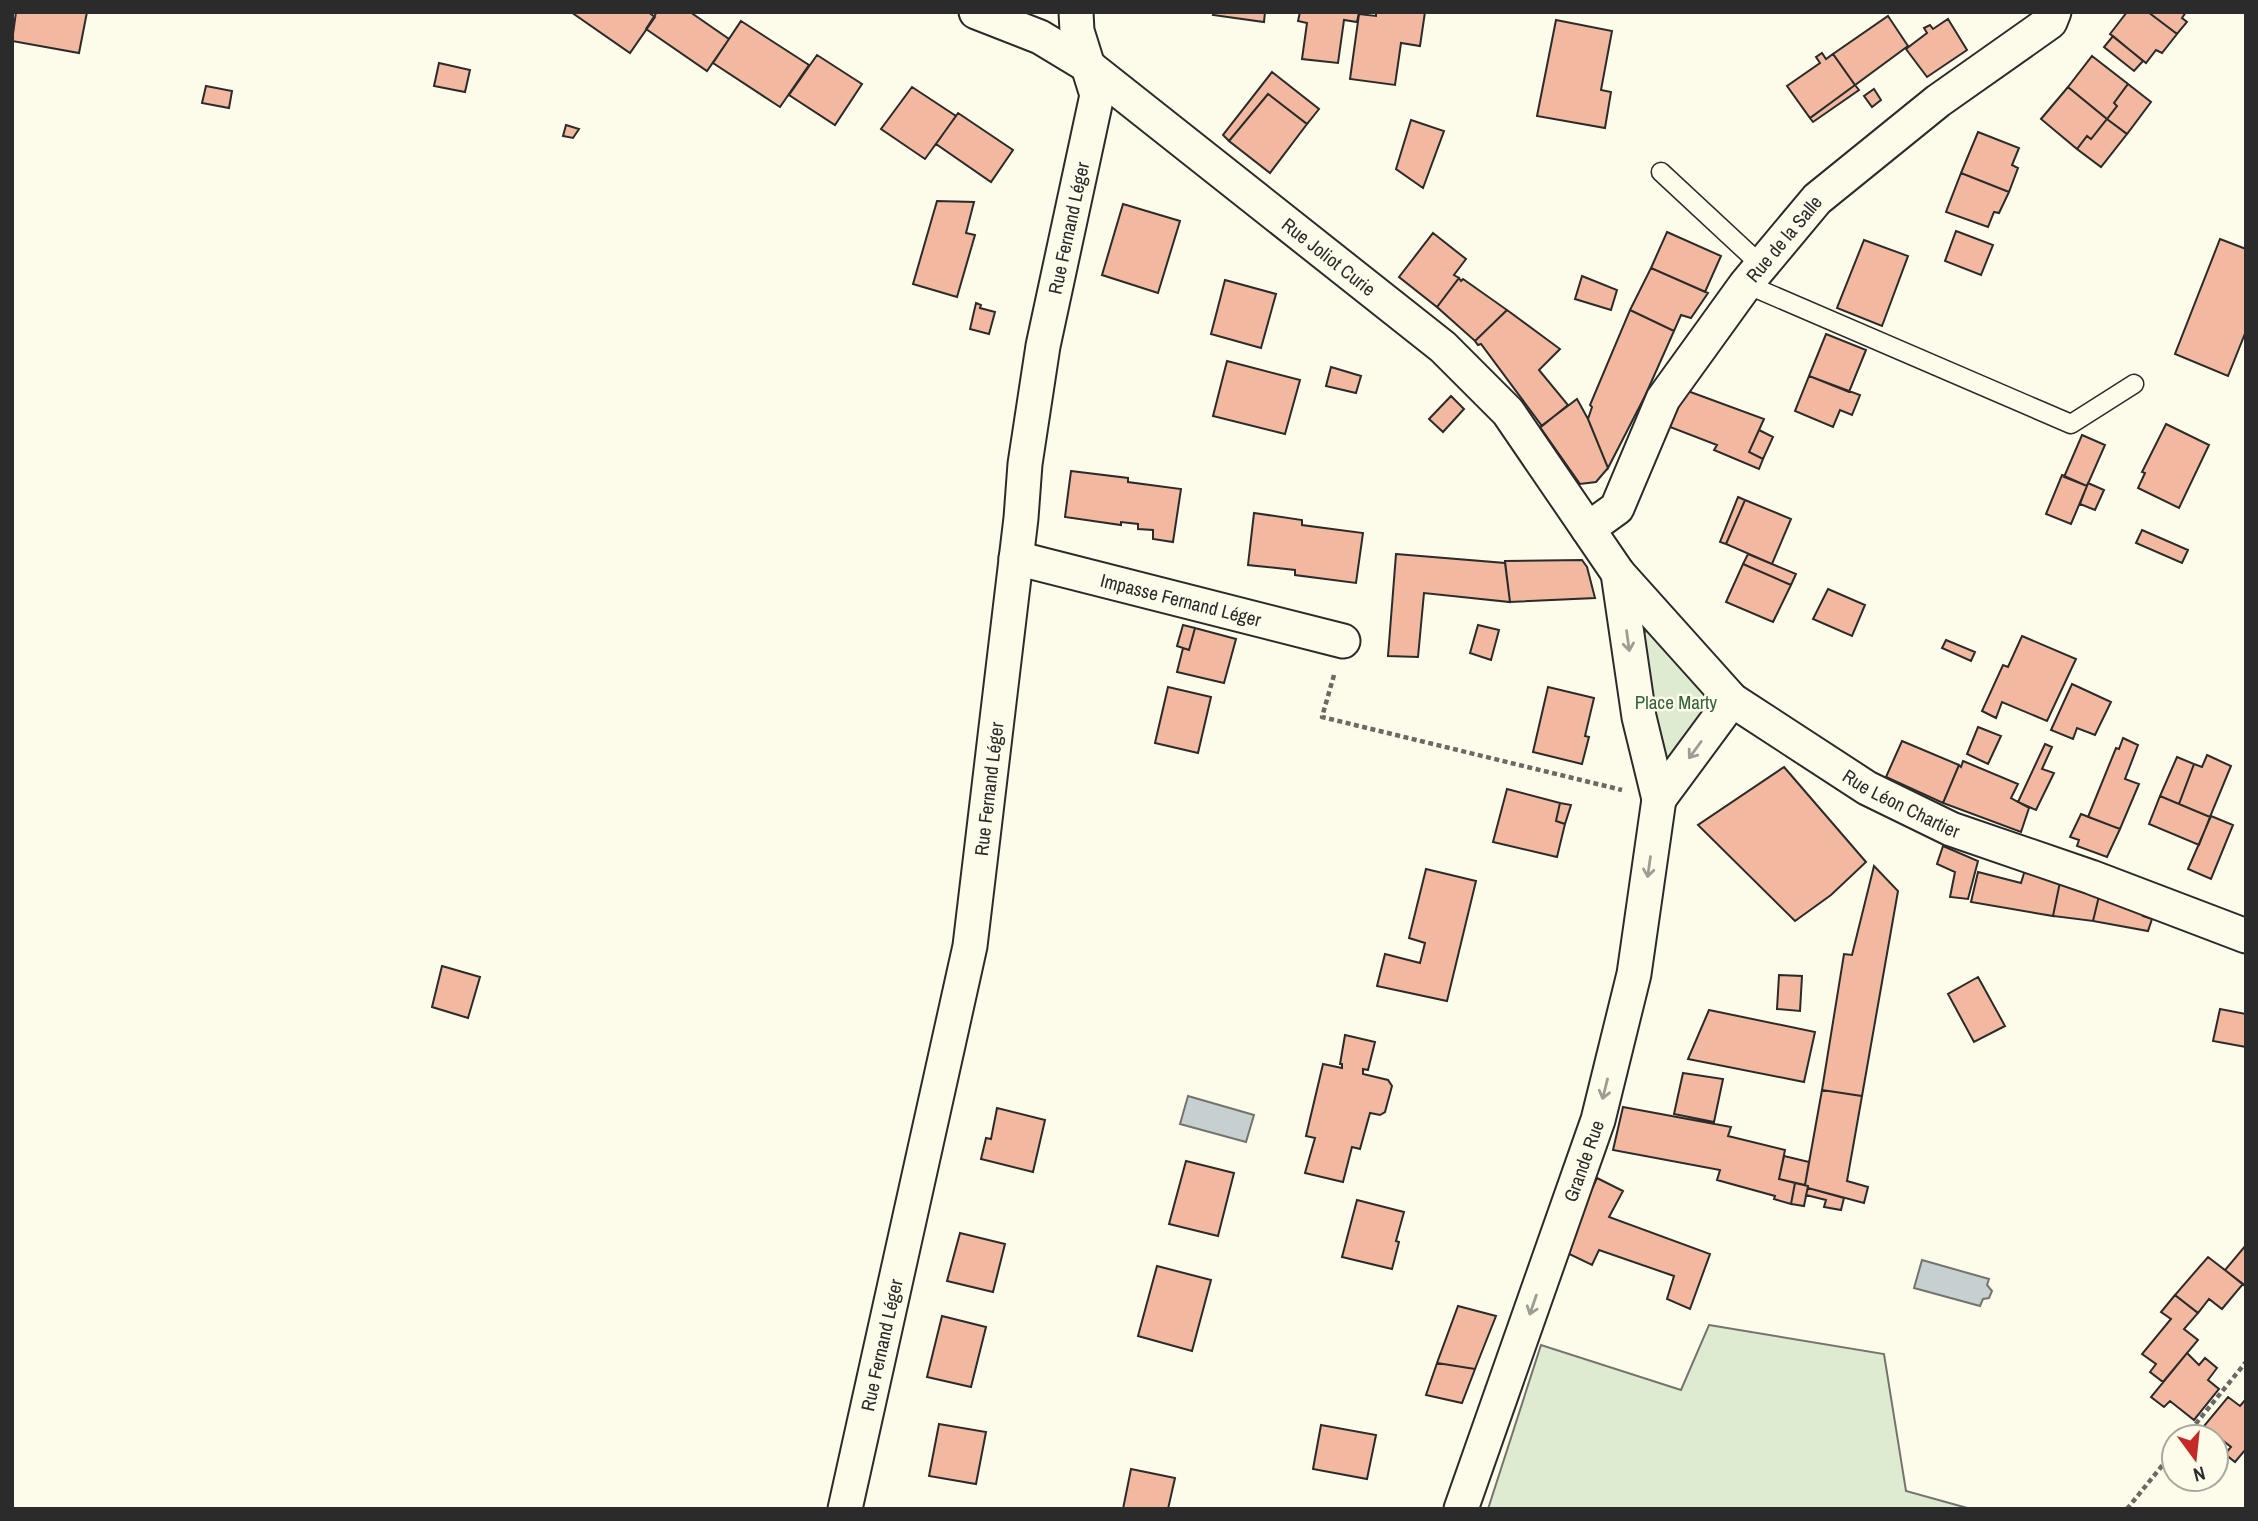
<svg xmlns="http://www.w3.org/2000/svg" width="2258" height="1521" viewBox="0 0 2258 1521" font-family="'Archivo Narrow',sans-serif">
  <rect width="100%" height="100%" fill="#fdfbea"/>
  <path fill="#deebd1" stroke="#74746e" stroke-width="2" d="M1650,624L1720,701L1663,782L1631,656Z
    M1709,1325L1884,1354L1906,1491L1971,1509H1488L1541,1345L1681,1390Z"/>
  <path fill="#c7d0d0" stroke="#74746e" stroke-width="2" d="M1188,1096L1254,1115L1246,1142L1180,1124Z
    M1922,1260L1989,1279L1987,1285L1992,1291L1989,1298L1983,1299L1980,1306L1914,1288Z"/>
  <path fill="#f2b8a0" stroke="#2b2b2b" stroke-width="2" d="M16,12H87L79,53L12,41Z
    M571,12H648L655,17L630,53Z
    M657,12H690L729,39L707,71L646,29Z
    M1214,12H1265L1264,22L1213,15Z
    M1300,12H1359L1357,22L1344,20L1338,63L1302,59L1307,23L1298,21Z
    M1376,12H1425L1420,46L1401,43L1395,85L1350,79L1359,14L1376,16Z
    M2127,12H2148L2177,34L2162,53L2156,50L2146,63L2110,34Z
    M2148,12H2186L2182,18L2187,22L2177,34Z
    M1888,16L1908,46L1855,85L1833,54Z
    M1948,19L1967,50L1927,77L1906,49L1927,33L1924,28L1930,25L1933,29Z
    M1556,20L1612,31L1601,90L1611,92L1605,128L1537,116Z
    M741,21L809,65L780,107L713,63Z
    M2113,36L2143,61L2134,71L2104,47Z
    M1822,53L1826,59L1833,54L1855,85L1810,118L1787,86L1820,63L1816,57Z
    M817,55L862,84L835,125L789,95Z
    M2092,56L2128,84L2114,103L2117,106L2107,119L2068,87Z
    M439,63L470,70L465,92L434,86Z
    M1272,72L1319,109L1307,124L1268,94L1229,141L1223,135Z
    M2128,84L2151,102L2127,134L2107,119L2117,106L2114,103Z
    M1855,85L1859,90L1813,122L1810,118Z
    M206,86L232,91L229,108L202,103Z
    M912,87L956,116L925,159L881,129Z
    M2068,87L2107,119L2091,139L2087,136L2077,149L2041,119Z
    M1874,89L1881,100L1872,107L1864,96Z
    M1268,94L1307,124L1270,173L1229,141Z
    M958,113L1013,150L991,182L936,144Z
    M2107,119L2127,134L2101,167L2077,149L2087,136L2091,139Z
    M1411,120L1444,131L1423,188L1396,169Z
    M566,125L579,129L573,138L563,136Z
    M1978,132L2019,148L2012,165L2018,168L2009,192L1961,173Z
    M1961,173L2009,192L1999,213L1994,212L1988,227L1946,212Z
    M937,201L974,202L966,233L975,235L957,297L913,284Z
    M1123,204L1180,221L1158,293L1102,275Z
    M1956,231L1993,245L1981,275L1945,261Z
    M1667,232L1721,256L1705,292L1651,268Z
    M1433,233L1466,259L1454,275L1459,278L1437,307L1399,277Z
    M2220,239L2246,249V331L2228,376L2175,354Z
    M1864,240L1908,256L1882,326L1837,308Z
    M1651,268L1708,293L1691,318L1681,315L1674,331L1630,310Z
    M1582,276L1617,290L1611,310L1575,299Z
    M1459,278L1461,281L1463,279L1507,310L1475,341L1437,307Z
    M1225,280L1276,294L1261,348L1211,334Z
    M976,303L981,305L980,308L995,312L989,334L970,329Z
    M1507,310L1560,349L1539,370L1568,405L1542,426L1481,344L1478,345L1475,341Z
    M1630,310L1674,331L1645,396L1608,468L1588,419L1592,407L1590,405Z
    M1826,334L1866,350L1849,392L1809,376Z
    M1227,361L1300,380L1285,434L1213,416Z
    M1331,367L1361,376L1356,393L1326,386Z
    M1809,376L1860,395L1852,415L1840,410L1833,427L1795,411Z
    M1685,390L1764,419L1749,452L1763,459L1759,469L1714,450L1717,445L1670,427Z
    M1451,396L1464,409L1443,432L1429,419Z
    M1577,399L1588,419L1608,468L1596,482L1580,484L1540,427Z
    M2166,424L2209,445L2179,508L2138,488L2145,473L2142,472Z
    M1759,430L1773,437L1763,459L1749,452Z
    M2082,435L2105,445L2087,486L2064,477Z
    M1071,471L1128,478V482L1181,489L1173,542L1153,539V530L1138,529V524L1121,522V525L1065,517Z
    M2062,475L2087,486L2071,524L2046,514Z
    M2088,483L2104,490L2095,510L2080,504Z
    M1738,497L1745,500L1726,544L1720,542Z
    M1745,500L1791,519L1772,564L1726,544Z
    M1254,513L1302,520V525L1363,533L1356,583L1295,575V570L1248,565Z
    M2142,530L2188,550L2182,563L2136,543Z
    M1396,554L1505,563L1510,602L1424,593L1418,657L1388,656Z
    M1748,554L1796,574L1791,585L1743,564Z
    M1582,560L1587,567L1595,598L1510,602L1505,561Z
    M1743,564L1791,585L1773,622L1726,602Z
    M1828,589L1865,605L1852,636L1813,619Z
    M1183,625L1195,628L1189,650L1177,646Z
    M1478,625L1499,630L1491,660L1470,653Z
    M1195,628L1236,639L1224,683L1177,672L1183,648L1189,650Z
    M2022,636L2076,659L2047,721L2002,702L1996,718L1982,711L2003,665L2008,667Z
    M1946,640L1975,652L1971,661L1942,648Z
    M2072,684L2111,702L2095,735L2077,728L2073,739L2051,730Z
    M1168,687L1211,697L1198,753L1155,743Z
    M1548,687L1594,698L1585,736L1589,737L1582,764L1533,752Z
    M1978,727L2001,736L1988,764L1967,754Z
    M2123,738L2138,745L2125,779L2139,784L2120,829L2088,817L2116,748L2119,749Z
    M1902,741L1959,765L1943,803L1886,777Z
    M2045,744L2052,747L2042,769L2054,773L2036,810L2018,802Z
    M2207,755L2231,766L2210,817L2179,804L2194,764L2202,767Z
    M2177,757L2194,764L2179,804L2160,796Z
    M1963,761L2018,784L2011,798L2029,808L2021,832L1943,803L1959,765L1961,767Z
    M1784,767L1866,862L1831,895L1795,921L1698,825Z
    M1507,789L1560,803L1556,821L1565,824L1557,857L1493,842Z
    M2160,796L2210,817L2199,845L2149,824Z
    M1560,803L1571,805L1565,824L1556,821Z
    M2081,814L2120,829L2107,857L2077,846L2079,840L2070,837Z
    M2211,816L2233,825L2211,879L2188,869Z
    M1943,846L1978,861L1968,899L1950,897L1955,872L1937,864Z
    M1874,866L1898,891L1862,1096L1822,1090L1844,954L1852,955Z
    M1426,869L1476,881L1447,1001L1377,986L1385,954L1420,963L1425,943L1409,938Z
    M2025,870L2060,882L2053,916L1971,902L1978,872L2021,883Z
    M2060,882L2099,896L2093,921L2053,916Z
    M2099,896L2144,912L2143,916L2152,919L2148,931L2093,921Z
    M442,966L480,977L468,1018L432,1007Z
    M1779,975L1802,976L1800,1011L1777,1009Z
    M1978,977L2005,1026L1974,1042L1948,994Z
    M2220,1009L2246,1014V1047L2213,1041Z
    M1709,1010L1815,1032L1804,1082L1688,1059Z
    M1345,1035L1375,1042L1368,1070L1363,1069V1074L1388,1080L1392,1086L1385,1112L1380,1115L1370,1113L1360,1149L1352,1147L1343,1182L1305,1173L1315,1138L1306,1136L1323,1064L1342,1068V1064H1340Z
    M1683,1073L1723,1079L1714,1122L1674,1114Z
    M1822,1090L1862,1096L1847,1181L1868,1187L1864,1203L1808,1188V1186L1805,1185Z
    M1623,1107L1731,1127L1728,1136L1785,1150L1779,1179L1795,1183L1791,1204L1774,1199L1775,1196L1717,1180L1720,1170L1613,1150Z
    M997,1108L1045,1120L1033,1172L981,1159L986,1138L991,1139Z
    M1784,1156L1809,1162L1805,1185L1779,1179Z
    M1186,1161L1234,1173L1218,1236L1169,1224Z
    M1597,1178L1623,1191L1609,1217L1710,1254L1690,1309L1667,1299L1674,1276L1599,1250L1592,1265L1563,1251Z
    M1795,1183L1808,1186L1804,1206L1791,1204Z
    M1808,1188L1844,1198L1841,1210L1824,1207L1826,1200L1806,1195Z
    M1357,1200L1404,1212L1396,1241L1399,1242L1392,1269L1342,1257Z
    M960,1233L1005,1244L993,1292L947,1281Z
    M2246,1245V1287L2225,1270Z
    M2208,1257L2243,1284L2222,1309L2209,1299L2198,1313L2175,1295Z
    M1157,1266L1211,1280L1192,1351L1138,1336Z
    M2175,1295L2198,1313L2184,1329L2198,1340L2163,1382L2150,1372L2156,1364L2142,1354L2171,1319L2161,1312Z
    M1458,1306L1496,1316L1475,1369L1437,1363Z
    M942,1316L986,1327L971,1387L927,1377Z
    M2187,1353L2199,1365L2205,1358L2217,1368L2208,1380L2219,1389L2194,1420L2170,1401L2164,1407L2151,1397Z
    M1437,1363L1475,1369L1462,1403L1426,1395Z
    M2228,1397L2240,1406L2246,1399V1449L2235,1462L2225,1454L2231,1447L2204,1426Z
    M939,1424L986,1432L976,1484L929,1476Z
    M1321,1425L1376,1435L1367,1479L1313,1469Z
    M1131,1469L1175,1478L1168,1509H1123Z"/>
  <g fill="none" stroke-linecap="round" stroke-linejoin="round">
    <g stroke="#2b2b2b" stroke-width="21">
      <path id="service" d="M1661,172L1761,265
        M1746,284L2071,424L2134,384"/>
    </g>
    <g stroke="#2b2b2b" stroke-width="37">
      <g id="minor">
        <path id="s1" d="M976,12L1040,37L1088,66L1443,347L1508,412L1618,573L1732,700L1867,788L1951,829L2091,877L2246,936"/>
        <path id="s2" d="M1588,529L1617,508L1663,399L1746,284L1817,199L1938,101L2050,22L2054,12"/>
        <path id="s3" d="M1016,558L1343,641"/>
        <path d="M1659,799L1732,700"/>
        <path id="s4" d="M845,1509L970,946L1021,518L1025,464L1043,346L1097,95L1077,31L1076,12"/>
        <path id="s5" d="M1461,1509L1598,1120L1634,974L1659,799L1639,717L1618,573"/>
      </g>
    </g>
    <path stroke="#6a6964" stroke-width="4.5" stroke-dasharray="5 3.5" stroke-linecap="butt" d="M1334,675L1322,717L1622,790
      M2185,1437L2246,1362
      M2127,1509L2174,1451"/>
    <use href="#service" stroke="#fdfbea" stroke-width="18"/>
    <use href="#minor" stroke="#fdfbea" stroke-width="33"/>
  </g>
  <defs><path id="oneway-shaft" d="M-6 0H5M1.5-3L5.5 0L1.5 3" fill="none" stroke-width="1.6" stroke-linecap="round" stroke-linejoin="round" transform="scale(1.75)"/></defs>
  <g stroke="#9e9d94">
    <use href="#oneway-shaft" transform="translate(1628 641) rotate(82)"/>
    <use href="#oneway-shaft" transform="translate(1695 750) rotate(126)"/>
    <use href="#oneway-shaft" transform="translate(1649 867) rotate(98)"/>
    <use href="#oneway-shaft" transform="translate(1605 1089) rotate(104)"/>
    <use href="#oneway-shaft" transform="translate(1533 1305) rotate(109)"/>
  </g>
  <g text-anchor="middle" stroke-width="5" stroke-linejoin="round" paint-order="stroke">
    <g font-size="19" fill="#2b2b2b" stroke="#fdfbea">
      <text dy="7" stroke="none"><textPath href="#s4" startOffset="1302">Rue Fernand Léger</textPath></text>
      <text dy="7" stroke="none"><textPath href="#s2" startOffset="355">Rue de la Salle</textPath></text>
      <text dy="7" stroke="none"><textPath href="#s1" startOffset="432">Rue Joliot Curie</textPath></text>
      <text dy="7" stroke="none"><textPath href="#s3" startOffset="170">Impasse Fernand Léger</textPath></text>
      <text dy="7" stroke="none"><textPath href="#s4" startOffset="735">Rue Fernand Léger</textPath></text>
      <text dy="7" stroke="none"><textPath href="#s1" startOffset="1234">Rue Léon Chartier</textPath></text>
      <text dy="7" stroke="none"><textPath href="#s5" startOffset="369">Grande Rue</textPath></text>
      <text dy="7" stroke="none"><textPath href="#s4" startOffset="168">Rue Fernand Léger</textPath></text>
    </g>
    <g font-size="19" fill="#34623c" stroke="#fdfbea">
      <text x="1676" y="709">Place Marty</text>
    </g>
  </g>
  <rect width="2258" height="1521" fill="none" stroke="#2b2b2b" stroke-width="28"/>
  <g transform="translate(2195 1458) rotate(165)"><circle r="33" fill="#fdfbea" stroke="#a9a89e" stroke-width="2"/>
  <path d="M0-5L12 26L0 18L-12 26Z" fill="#c62828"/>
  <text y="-10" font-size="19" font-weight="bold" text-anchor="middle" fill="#2b2b2b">N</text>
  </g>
</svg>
